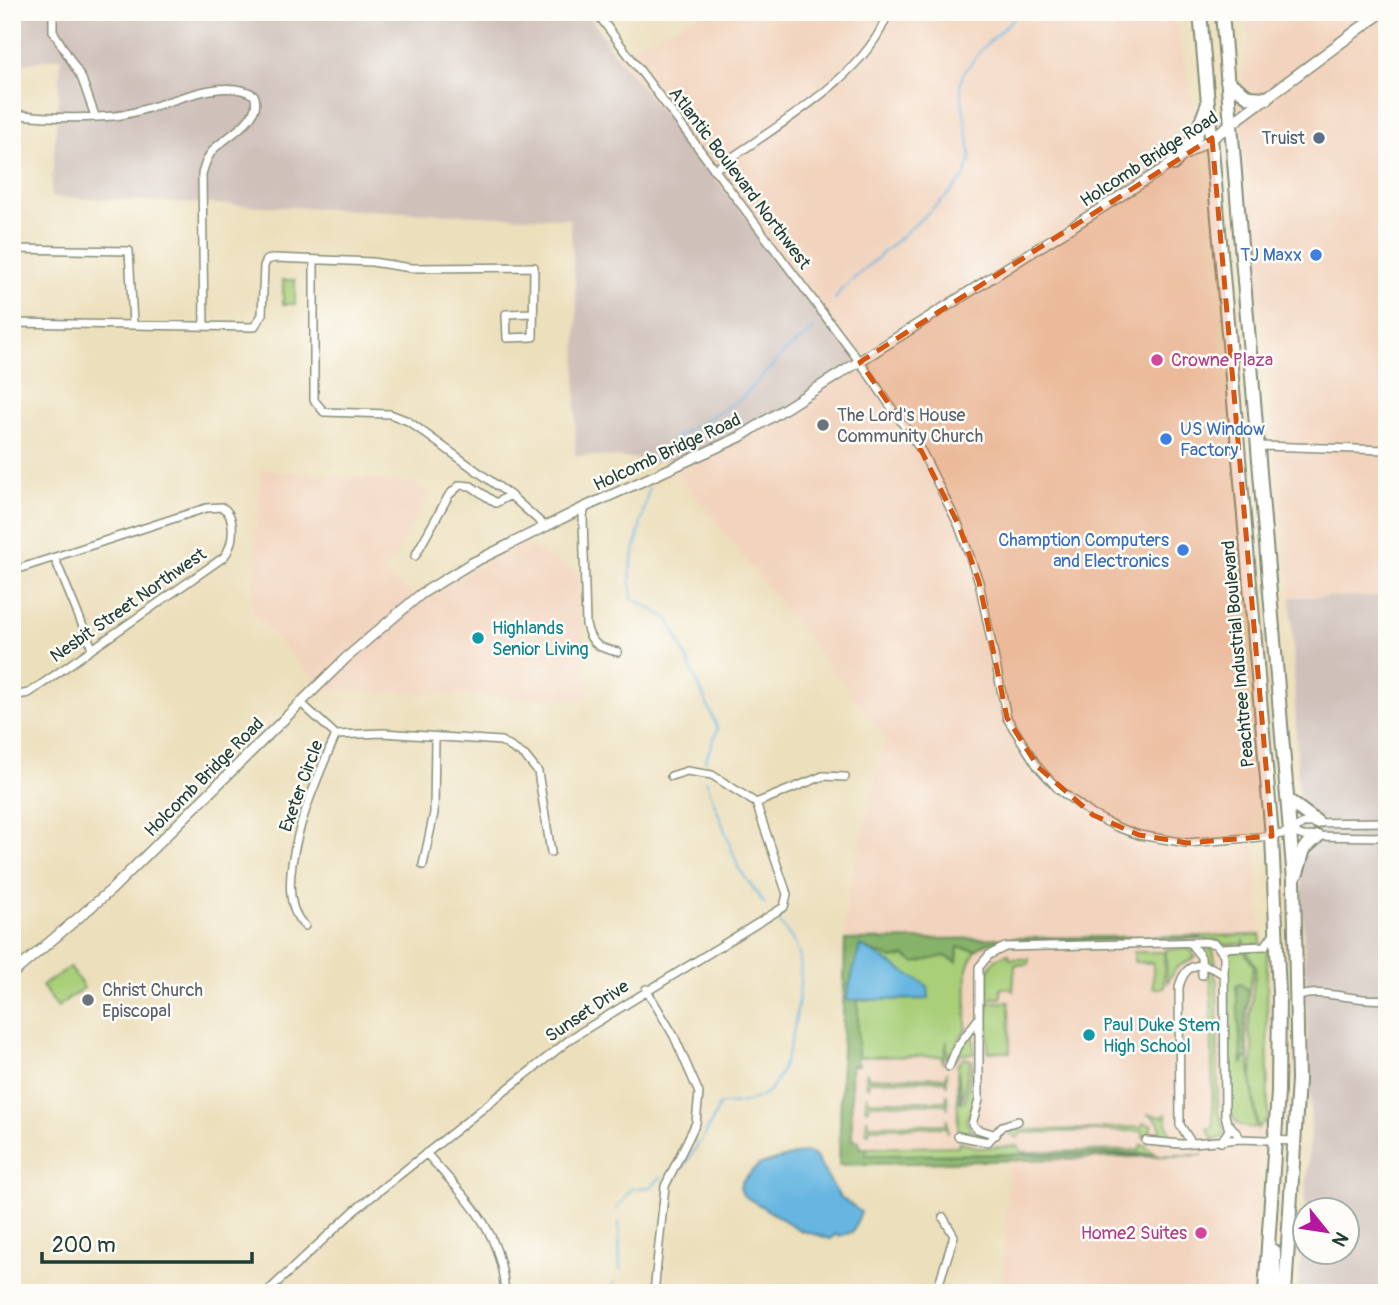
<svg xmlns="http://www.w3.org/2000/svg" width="1399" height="1305" viewBox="0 0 1399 1305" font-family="Pangolin,sans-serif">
  <rect width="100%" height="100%" fill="#fdfcf7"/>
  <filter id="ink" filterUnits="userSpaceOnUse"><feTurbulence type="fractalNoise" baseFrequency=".0143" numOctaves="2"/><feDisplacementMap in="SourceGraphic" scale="14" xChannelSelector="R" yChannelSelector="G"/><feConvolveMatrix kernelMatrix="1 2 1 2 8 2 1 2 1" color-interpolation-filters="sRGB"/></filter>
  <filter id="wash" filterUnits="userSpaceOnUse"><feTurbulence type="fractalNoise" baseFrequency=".00686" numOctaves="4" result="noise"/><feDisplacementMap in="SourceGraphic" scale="28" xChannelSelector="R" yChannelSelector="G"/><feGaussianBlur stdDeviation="1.57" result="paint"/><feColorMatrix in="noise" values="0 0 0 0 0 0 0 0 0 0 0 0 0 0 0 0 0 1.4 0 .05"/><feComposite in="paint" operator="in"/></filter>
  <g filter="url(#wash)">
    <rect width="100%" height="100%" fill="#ecdfbc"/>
    <path fill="#f2d4be" d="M705,12H1174L1199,127L1205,177L1231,463L1267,1032L1252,1293H1002L1009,1162L839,1165L846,901L886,739L667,460L733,446L826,320L615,55Z
      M1248,12H1387V596L1291,597L1238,99L1249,34Z
      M260,469L411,482L430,492L385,575L420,599L521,542L580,574L587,700L323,690L252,612Z"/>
    <path fill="#cfc0ba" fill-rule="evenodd" d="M12,12H587L615,55L705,165L859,365L733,446L667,460L575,455L577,313L570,219L51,197L61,57L12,66Z
      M1387,596V1293H1298L1311,1126L1291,597ZM1304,1210H1346V1252H1304Z"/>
    <path fill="#a9cf79" stroke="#648656" stroke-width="2" d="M283,280H295V304H283Z
      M1261,935V944L1245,945L1244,941L1243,944L1223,945L1219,941L1200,939L1201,936Z
      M1203,944L1213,950L1216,964L1203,959L1195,945Z
      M958,946L976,950L967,968L966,1029L947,1059V1041L943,1062L941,1056L856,1057L858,1000L929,999L927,986L875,954L881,952L893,959L905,956L915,962L945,956L957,961Z
      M1267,948L1268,1120L1267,1126L1265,1121L1258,1129L1252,1082L1253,1046L1248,1030L1256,967L1246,950Z
      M1166,949H1189L1196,957L1177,967L1167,983Z
      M1243,950L1254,966L1249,991L1243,988L1245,1058H1249L1256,1127C1240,1130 1235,1122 1228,1109V958L1225,952Z
      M1134,952H1164V988H1153V963L1134,962Z
      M1009,954L1010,959H1029V964L1015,965L1013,991L1010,988H1001V998H988C987,978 985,958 1009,954Z
      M70,967L84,988L57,1007L42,986Z
      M1207,971H1211L1217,980L1218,1111L1225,1130L1222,1138L1213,1139L1207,1128H1213L1211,980L1206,977Z
      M988,1002H1009L1010,1052H988Z
      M974,1029V1054H961L954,1060L955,1054Z
      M964,1058L970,1059L962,1101L957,1065Z
      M973,1059L975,1100L966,1120L970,1130L986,1134V1139L974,1138L958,1130L957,1072L960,1102H965Z
      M947,1071V1086L946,1080L869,1081L868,1087L866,1086V1072L869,1078L946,1077Z
      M947,1094L948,1109L946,1104H869L868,1110L865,1108L867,1095L869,1101H946Z
      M1147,1114L1163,1117L1166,1114L1168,1129L1176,1142L1159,1139C1163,1126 1159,1118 1147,1114Z
      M947,1118L948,1133L946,1127L870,1128L869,1134L866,1132L867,1118L869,1125L946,1124Z
      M1143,1123L1152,1125L1149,1136L1143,1137V1131H1102V1128L1141,1127Z
      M1015,1124H1019V1130L1099,1129V1131L1021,1133L1017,1138L1009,1133Z
      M959,1141L977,1148L1018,1146L1022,1152L1140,1150V1145H1144L1154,1153L864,1155L868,1148L958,1146Z"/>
    <path fill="#86b269" stroke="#52784e" stroke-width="2" d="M1201,936L1200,939L987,943L976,950L958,947L957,962L945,956L915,963L905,956L893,959L860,946L846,1000H858V1065L851,1066L852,1140L859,1141L860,1148H868L865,1155H1203L839,1165L845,940Z
      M1240,983L1249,991L1245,1030L1249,1058H1245L1242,1065L1236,986Z"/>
    <path fill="#66b6e1" stroke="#427a8a" stroke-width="2" d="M860,945L928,986L929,999L846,1000Z
      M805,1152L815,1156L839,1196L861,1212L853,1232L839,1236L836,1234L831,1239L800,1230L743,1195L740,1187L743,1180L759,1165Z"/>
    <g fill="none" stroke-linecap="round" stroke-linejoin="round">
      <path stroke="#66b6e1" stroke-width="2" d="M835,300L840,291L949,194L964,177L971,159L960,85L963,74L982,49L1020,12
        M652,462L678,436L741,399L787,350L814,329
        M649,488L630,570L632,598L669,619L718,729L705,761
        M706,780L739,869L765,904
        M683,1168L707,1131L720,1104C736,1104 752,1103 766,1093C791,1075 805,983 799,954C796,942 786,931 779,922
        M616,1210L631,1189L651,1187L661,1177
        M619,1222L620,1270
        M606,1293L615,1282"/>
    </g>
  </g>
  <g filter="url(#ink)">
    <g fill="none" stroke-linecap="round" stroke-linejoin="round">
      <g stroke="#868e78" stroke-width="10">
        <path id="minor" d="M53,12V31L82,79L95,116
          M596,12L865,369L922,452L959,526L979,582L1007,718L1038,767L1059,790L1093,815L1117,827L1139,835L1187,843L1272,836L1291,832L1304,823L1387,822
          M12,114C46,118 80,119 114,116C154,113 218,73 254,95C264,118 227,136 214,149C207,157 205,164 202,174L204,326
          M714,170C766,132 870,75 888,12
          M12,249L129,251L133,324
          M314,260V400L324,412L390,414L408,421L510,495L546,527
          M12,323L254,327L262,315L264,266L267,260L275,258L372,262L411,268L534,267L533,337L507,338L506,314L533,313
          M1259,446L1387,450
          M585,507L583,516L586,625C591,645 599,648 618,652
          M415,556L449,495L460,485L471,486L496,503L510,495
          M55,559L92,648
          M12,571L206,508L222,507C237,516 234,544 224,557L29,693L12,696
          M301,703L336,735L383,733L501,741L525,756L538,772L551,852
          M756,803L823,776L845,777
          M1291,832L1303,836L1387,837
          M423,865L434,813L435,737
          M305,926C265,891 318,775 336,735
          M1190,943L1201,957L1202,975
          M1221,948L1265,946L1275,932
          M646,989L674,1036L699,1093L696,1123L665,1186L654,1293
          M1299,996C1326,988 1357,1003 1387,999
          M949,1067L957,1047L978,1019
          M996,1135L977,1129L972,1124L979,1100V967L989,955L1005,947L1205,942L1216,944L1224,955L1225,1115L1229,1130L1221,1142
          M958,1136L988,1142L1002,1126L1018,1121
          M1241,1139L1295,1141
          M1146,1141L1181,1144L1241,1139L1230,1125
          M1191,1142L1180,1125L1179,987C1186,960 1204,961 1224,975
          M426,1153C467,1200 501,1228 505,1293
          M266,1293L355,1210L573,1037L784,907L787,894L756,803L712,775L687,771L671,776
          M936,1293L954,1236L943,1217"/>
      </g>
      <g stroke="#868e78" stroke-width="12">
        <path id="tertiary" d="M12,974L111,890L346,658L421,594L470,564L585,507L740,437L1212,138"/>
      </g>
      <g stroke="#868e78" stroke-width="13">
        <path id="secondary" d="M1212,138L1382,12"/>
      </g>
      <g stroke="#868e78" stroke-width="16">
        <path id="trunk" d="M1200,12L1272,836L1279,993L1278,1092L1265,1293
          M1231,125L1294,880L1298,1080L1285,1293
          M1173,164L1196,135L1207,106
          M1289,801L1317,822
          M1297,873L1304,849L1317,837
          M1274,1293V1251"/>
      </g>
      <g stroke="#868e78" stroke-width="16">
        <path id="motorway" d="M1222,12L1231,125
          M1227,81L1249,97L1267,98"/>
      </g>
      <use href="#minor" stroke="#fff" stroke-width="7"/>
      <use href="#tertiary" stroke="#fff" stroke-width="9"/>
      <use href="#secondary" stroke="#fff" stroke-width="10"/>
      <use href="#trunk" stroke="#fff" stroke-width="12"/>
      <use href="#motorway" stroke="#fff" stroke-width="12"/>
    </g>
  </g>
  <path fill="#d45610" fill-opacity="0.2" stroke="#d45610" stroke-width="5" stroke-dasharray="14 9" stroke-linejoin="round" d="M1212,138L1272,836L1187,843L1139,835L1093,815L1038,767L1007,718L979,582L959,526L922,452L860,362Z"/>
  <circle fill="#5c6f8a" stroke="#fdfcf7" stroke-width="2.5" cx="1319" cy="138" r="7"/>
  <g fill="#3f7fe0" stroke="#fdfcf7" stroke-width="2.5">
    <circle cx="1316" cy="255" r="7"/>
    <circle cx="1166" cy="439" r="7"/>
    <circle cx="1183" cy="550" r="7"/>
  </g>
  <g fill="#d1479c" stroke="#fdfcf7" stroke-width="2.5">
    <circle cx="1157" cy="360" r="7"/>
    <circle cx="1201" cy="1233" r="7"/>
  </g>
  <g fill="#6b7280" stroke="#fdfcf7" stroke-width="2.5">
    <circle cx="823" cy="425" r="7"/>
    <circle cx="88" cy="1000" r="7"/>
  </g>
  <g fill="#0f9aa8" stroke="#fdfcf7" stroke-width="2.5">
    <circle cx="478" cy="638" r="7"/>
    <circle cx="1089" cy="1035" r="7"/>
  </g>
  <g text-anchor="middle" stroke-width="5" stroke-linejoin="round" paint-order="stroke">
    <g font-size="18" fill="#4e5e75" stroke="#fdfcf7" text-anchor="end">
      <text x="1305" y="144">Truist</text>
    </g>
    <g font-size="18" fill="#1f3d34" stroke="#fdfcf7">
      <text transform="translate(1149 159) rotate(-33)" y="6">Holcomb Bridge Road</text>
      <text transform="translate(740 178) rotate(53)" y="6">Atlantic Boulevard Northwest</text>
      <text transform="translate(667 452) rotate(-25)" y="6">Holcomb Bridge Road</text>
      <text transform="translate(128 605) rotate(-35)" y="6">Nesbit Street Northwest</text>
      <text transform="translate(1238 654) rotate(-95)" y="6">Peachtree Industrial Boulevard</text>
      <text transform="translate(204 777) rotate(-45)" y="6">Holcomb Bridge Road</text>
      <text transform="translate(301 786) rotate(-70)" y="6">Exeter Circle</text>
      <text transform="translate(587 1011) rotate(-34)" y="6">Sunset Drive</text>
    </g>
    <g font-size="18" fill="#366cbe" stroke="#fdfcf7" text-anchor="end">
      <text x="1302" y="261">TJ Maxx</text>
      <text x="1180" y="435" text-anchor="start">US Window<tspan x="1180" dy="21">Factory</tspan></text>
      <text x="1169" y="546">Chamption Computers<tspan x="1169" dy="21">and Electronics</tspan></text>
    </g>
    <g font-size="18" fill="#b23c85" stroke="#fdfcf7" text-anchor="start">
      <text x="1171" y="366">Crowne Plaza</text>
      <text x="1187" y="1239" text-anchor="end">Home2 Suites</text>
    </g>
    <g font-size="18" fill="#5b616d" stroke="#fdfcf7" text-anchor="start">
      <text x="837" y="421">The Lord's House<tspan x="837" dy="21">Community Church</tspan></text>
      <text x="102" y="996">Christ Church<tspan x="102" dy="21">Episcopal</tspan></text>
    </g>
    <g font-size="18" fill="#0d838f" stroke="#fdfcf7" text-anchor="start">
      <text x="492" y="634">Highlands<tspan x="492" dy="21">Senior Living</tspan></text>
      <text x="1103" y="1031">Paul Duke Stem<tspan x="1103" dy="21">High School</tspan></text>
    </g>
  </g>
  <rect width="1399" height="1305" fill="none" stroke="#fdfcf7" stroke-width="42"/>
  <g transform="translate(1326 1231) rotate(120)"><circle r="33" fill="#fdfcf7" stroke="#a4b0a9" stroke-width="2"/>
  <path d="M0-5L12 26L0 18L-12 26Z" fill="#b5179e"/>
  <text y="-10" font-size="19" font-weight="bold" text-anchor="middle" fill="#1f3d34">N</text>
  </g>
  <path d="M42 1252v10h210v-10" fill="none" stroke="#1f3d34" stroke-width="3.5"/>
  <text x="52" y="1252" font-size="21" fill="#1f3d34" stroke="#fdfcf7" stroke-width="5" paint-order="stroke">200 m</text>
</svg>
